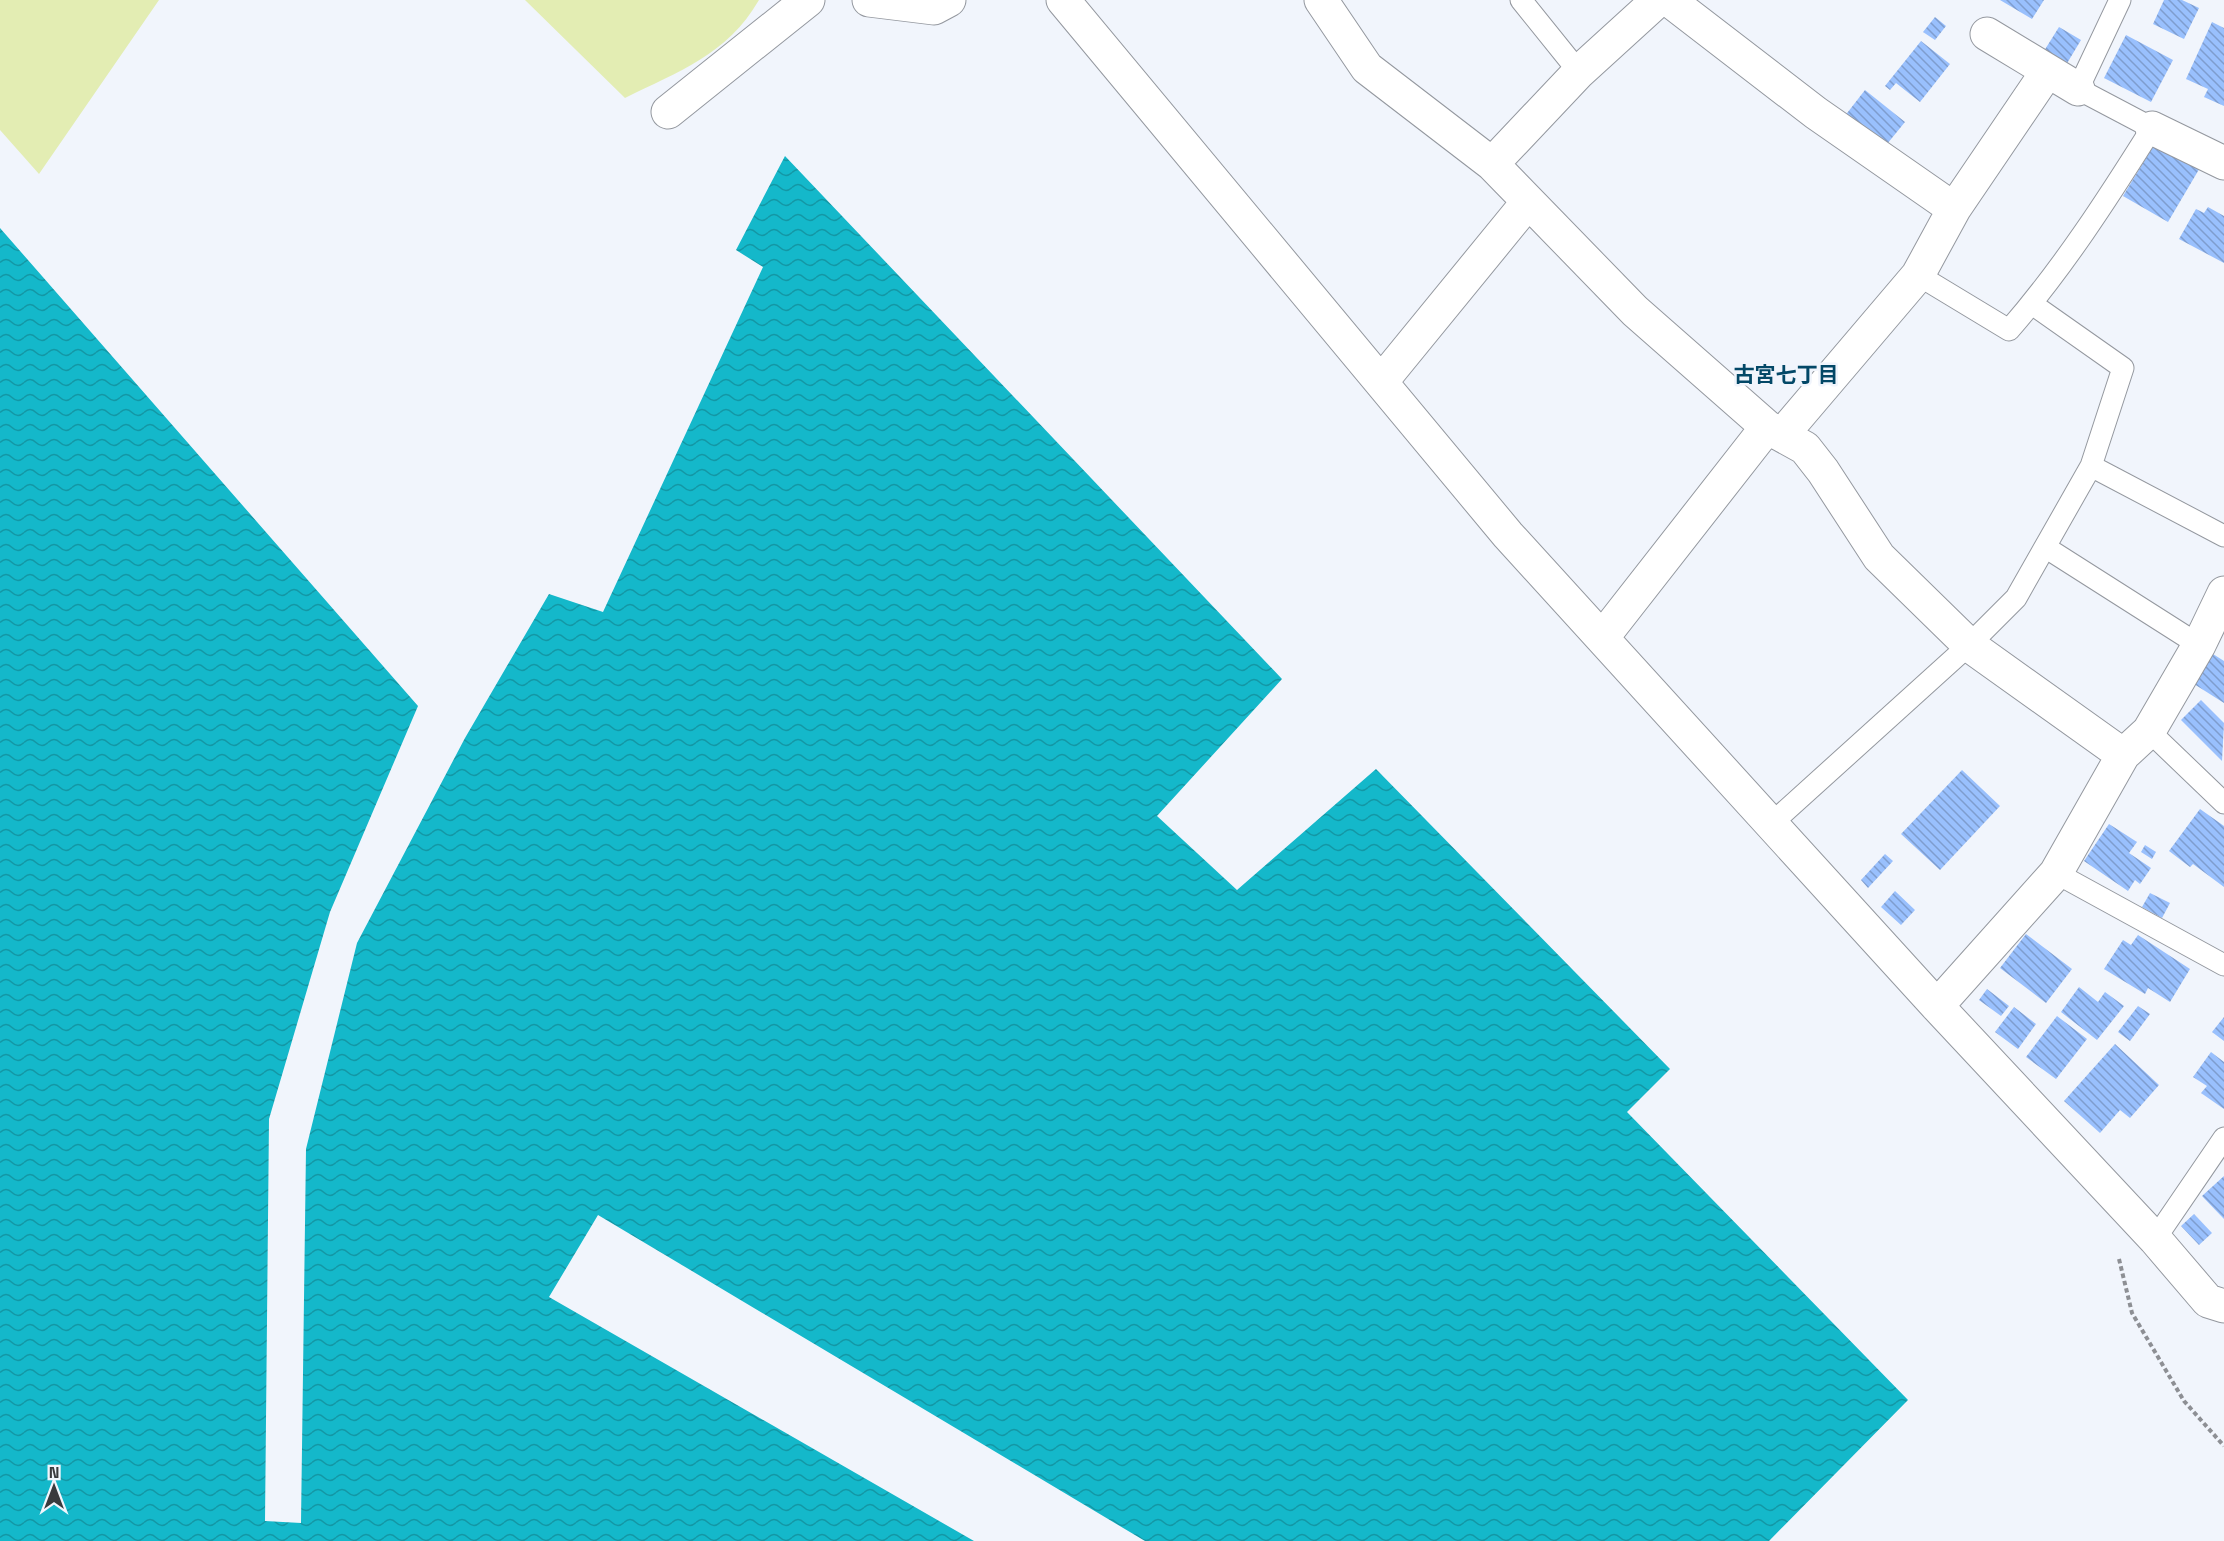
<svg xmlns="http://www.w3.org/2000/svg" width="2224" height="1541" viewBox="0 0 2224 1541" font-family="'Space Grotesk','Noto Sans JP',sans-serif">
  <defs>
    <pattern id="water-waves" width="16" height="10" patternUnits="userSpaceOnUse" patternTransform="scale(1.5)"><rect width="16" height="10" fill="#14b8ca"/><path d="M0 5q4-4 8 0t8 0" fill="none" stroke="#1397a5"/></pattern>
    <pattern id="building-back-hatch" width="6" height="6" patternUnits="userSpaceOnUse" patternTransform="scale(1.5)"><rect width="6" height="6" fill="#99c0fd"/><path d="M-1 5l2 2M0 0l6 6M5-1l2 2" fill="none" stroke="#7e9dce"/></pattern>
  </defs>
  <rect width="100%" height="100%" fill="#f1f5fc"/>
  <path fill="#e3edb3" d="M0,0H159L39,174L0,130Z
    M525,0H759C727,55 679,71 625,98Z"/>
  <path fill="url(#water-waves)" d="M785,156L1282,679L1157,816L1237,890L1376,769L1670,1069L1627,1112L1908,1400L1769,1541H1145L598,1215L549,1297L974,1541H0V228L418,706L330,912L269,1119L265,1521L301,1523L306,1149L357,943L465,738L549,594L603,612L763,267L736,250Z"/>
  <path fill="url(#building-back-hatch)" d="M2000,0H2044L2032,19Z
    M2164,0H2182L2199,8L2184,39L2153,24Z
    M1935,17L1946,26L1935,40L1923,32Z
    M2212,22L2224,28V106L2204,97L2208,89L2186,79Z
    M2059,27L2081,40L2066,65L2044,51Z
    M2126,35L2173,60L2151,102L2104,78Z
    M1921,41L1950,64L1920,102L1896,83L1890,90L1885,86Z
    M1865,90L1905,122L1883,149L1844,117Z
    M2157,140L2201,166L2168,222L2123,196Z
    M2208,207L2224,216V263L2179,239L2196,209L2204,213Z
    M2213,654L2224,661V703L2194,684Z
    M2201,700L2224,723L2222,761L2181,720Z
    M1962,770L2000,806L1940,870L1901,834Z
    M2200,809L2224,826V887L2193,864L2190,867L2169,851Z
    M2109,824L2137,842L2129,853L2151,868L2140,884L2135,880L2128,891L2084,861Z
    M2145,845L2156,852L2152,859L2141,852Z
    M1885,854L1893,861L1868,888L1861,880Z
    M1895,891L1915,910L1901,925L1881,907Z
    M2150,893L2170,903L2162,918L2142,907Z
    M2026,934L2072,969L2046,1003L2000,968Z
    M2138,935L2190,969L2170,1002L2148,988L2145,994L2104,969L2123,940L2131,945Z
    M2079,987L2098,1002L2105,992L2124,1006L2097,1040L2061,1012Z
    M1987,989L2009,1006L2001,1016L1979,1000Z
    M2138,1006L2150,1014L2130,1041L2118,1032Z
    M2014,1007L2036,1024L2018,1049L1995,1032Z
    M2057,1016L2087,1039L2056,1079L2026,1057Z
    M2224,1017V1041L2212,1032Z
    M2115,1044L2159,1085L2130,1118L2120,1110L2100,1133L2064,1101Z
    M2211,1052L2224,1062V1109L2201,1093L2207,1086L2193,1077Z
    M2224,1176V1219L2202,1196Z
    M2194,1214L2212,1233L2199,1245L2181,1226Z"/>
  <g fill="none" stroke-linecap="round" stroke-linejoin="round">
    <g stroke="#94989f" stroke-width="23">
      <path id="service" d="M1521,0L1579,72
        M1918,275L2009,330C2063,268 2108,198 2152,128L2078,89L2120,0
        M2091,466L2224,536
        M2045,547L2199,645
        M2149,731L2224,803
        M1771,824L1969,645L2016,598L2091,466L2123,368L2032,304
        M2056,873L2224,965
        M2155,1239L2224,1138"/>
    </g>
    <g stroke="#94989f" stroke-width="35">
      <path id="minor" d="M869,0L934,8L949,0
        M1063,0L1508,535L1937,1006L2155,1239L2208,1301L2224,1306
        M1321,0L1367,68L1492,164L1635,311L1767,427L1805,448L1823,471L1879,557L1969,645L2123,755
        M1669,0L1816,113L1954,209
        M1987,34L2078,89
        M668,112L808,0
        M2152,128L2224,163
        M1492,164L1579,72L1658,0
        M1381,382L1528,202
        M1782,435L1918,275L1954,209L2047,72
        M1602,638L1767,427
        M1937,1006L2056,873L2123,755L2149,731L2199,645L2224,593"/>
    </g>
    <path stroke="#8d8f94" stroke-width="4" stroke-dasharray="4.5 3" stroke-linecap="butt" d="M2119,1259L2132,1313L2184,1401L2224,1446"/>
    <use href="#service" stroke="#fff" stroke-width="21"/>
    <use href="#minor" stroke="#fff" stroke-width="33"/>
  </g>
  <g text-anchor="middle" stroke-width="5" stroke-linejoin="round" paint-order="stroke">
    <g font-size="21" font-weight="bold" fill="#034867" stroke="#f1f5fc">
      <text x="1786" y="382">古宮七丁目</text>
    </g>
  </g>
  <g transform="translate(54 1487)" stroke="#f1f5fc" stroke-width="4.5" paint-order="stroke">
  <path d="M0-4.5L10 22L0 15L-10 22Z" fill="#393a3d"/>
  <text y="-9" font-size="16" font-weight="bold" text-anchor="middle" fill="#393a3d">N</text>
  </g>
</svg>
